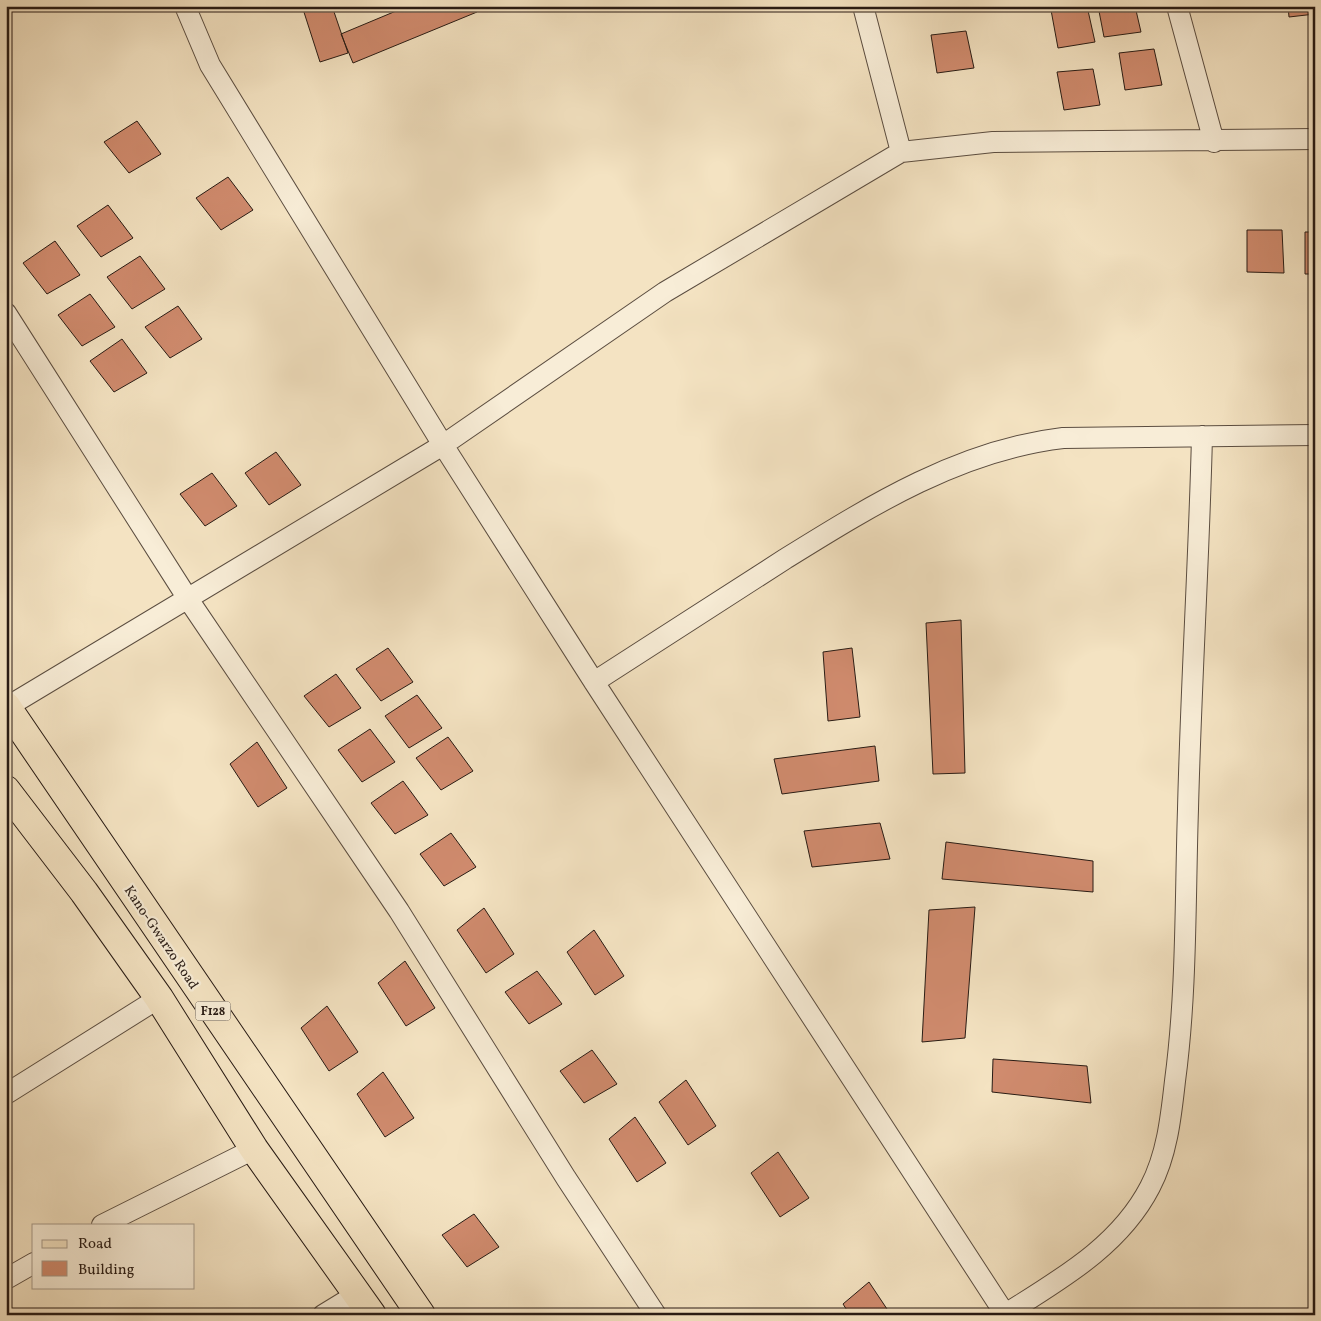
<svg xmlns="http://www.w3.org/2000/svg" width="1321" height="1321" viewBox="0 0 1321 1321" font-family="Vollkorn,serif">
  <rect width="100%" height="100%" fill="#f4e3c2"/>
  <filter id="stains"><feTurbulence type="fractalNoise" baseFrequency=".004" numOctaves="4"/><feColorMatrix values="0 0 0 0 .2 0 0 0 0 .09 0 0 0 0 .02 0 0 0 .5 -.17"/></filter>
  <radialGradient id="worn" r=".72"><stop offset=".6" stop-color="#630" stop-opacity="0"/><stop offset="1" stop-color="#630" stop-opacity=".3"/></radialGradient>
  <path fill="#d08b6e" stroke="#281b14" d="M302,6H332L348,53L320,62Z
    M408,6H475L477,12L353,63L341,34Z
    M1087,6L1095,42L1058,48L1051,10Z
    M1098,6H1135L1141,32L1104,37Z
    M1288,6H1315V14L1289,17Z
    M966,31L974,68L937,73L931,35Z
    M1154,49L1162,85L1125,90L1119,53Z
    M1093,69L1100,105L1064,110L1057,72Z
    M137,121L161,154L129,173L104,142Z
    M228,177L253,210L221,230L196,198Z
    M108,205L133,238L101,257L77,226Z
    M1247,230H1282L1284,273L1247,272Z
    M1305,232H1315V274H1305Z
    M55,241L80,275L47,294L23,263Z
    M140,256L165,289L132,309L107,277Z
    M90,294L115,327L82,346L58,315Z
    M178,306L202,339L170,358L145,327Z
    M122,339L147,373L114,392L90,361Z
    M276,452L301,485L269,505L245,473Z
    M212,473L237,506L205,526L180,494Z
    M961,620L965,773L933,774L926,623Z
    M388,648L413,682L381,701L356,669Z
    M852,648L860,717L828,721L823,652Z
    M336,674L361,708L329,727L304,696Z
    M417,695L442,728L409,748L385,716Z
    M370,729L395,762L362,782L338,750Z
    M448,737L473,771L441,790L416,758Z
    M257,742L287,788L258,807L230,764Z
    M875,746L879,781L782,794L774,759Z
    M403,781L428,815L395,834L371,803Z
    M880,823L890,859L812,867L804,831Z
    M451,833L476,867L444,886L420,854Z
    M946,842L1093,861V892L942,879Z
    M975,907L965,1038L922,1042L929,910Z
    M484,908L514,954L486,973L457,930Z
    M594,930L624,976L595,995L567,952Z
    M405,961L435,1008L406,1026L378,983Z
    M537,971L562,1004L529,1024L505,992Z
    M327,1006L358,1052L329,1071L301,1028Z
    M592,1050L617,1084L584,1103L560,1071Z
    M993,1059L1087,1066L1091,1103L992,1092Z
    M383,1072L414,1118L385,1137L357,1094Z
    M686,1080L716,1126L688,1145L659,1102Z
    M635,1117L666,1163L637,1182L609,1139Z
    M778,1152L809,1198L780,1217L751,1173Z
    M474,1214L499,1247L467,1267L442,1235Z
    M869,1282L891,1315H850L843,1304Z"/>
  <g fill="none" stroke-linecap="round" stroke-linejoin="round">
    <g stroke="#5b4d40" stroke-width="22">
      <path id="street" d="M185,6L210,65L443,445L594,682L1005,1314
        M863,6L901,152
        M1177,6L1214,142
        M6,313L188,599L399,911L566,1178L656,1315
        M594,682C658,641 721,600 785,559C872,505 960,450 1063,438L1315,435
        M7,707L443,445L665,292L901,152L993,142L1315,139
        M6,1094L159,998
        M102,1225L254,1149
        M6,1279L34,1263
        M323,1315L359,1293
        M1004,1315C1059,1280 1119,1247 1150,1187C1167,1155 1171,1117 1175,1081C1187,991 1185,899 1188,809C1191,684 1199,560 1202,436"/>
    </g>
    <g stroke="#281b14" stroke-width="30">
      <path id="primary" d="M6,706L421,1315
        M6,790L84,892L159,998L254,1149L372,1315"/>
    </g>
    <use href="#street" stroke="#f8edd7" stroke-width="20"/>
    <use href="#primary" stroke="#f4e3c2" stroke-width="28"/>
  </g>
  <g text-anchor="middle" stroke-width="4.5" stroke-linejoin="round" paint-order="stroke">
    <rect fill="#f8edd7" stroke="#665a4e" stroke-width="1" x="195.5" y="1001.5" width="35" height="19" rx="4"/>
    <g font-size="12" font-weight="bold" fill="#281b14">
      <text x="213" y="1015">F128</text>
    </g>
    <g font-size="14" fill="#281b14" stroke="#f8edd7">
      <text transform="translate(162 937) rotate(56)" y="5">Kano-Gwarzo Road</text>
    </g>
  </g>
  <rect width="1321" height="1321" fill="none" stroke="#f4e3c2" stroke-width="25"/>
  <rect x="8" y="8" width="1306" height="1306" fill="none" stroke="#281b14" stroke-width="2.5"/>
  <rect x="12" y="12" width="1296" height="1296" fill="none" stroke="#281b14"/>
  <rect x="32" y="1224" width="162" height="65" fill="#f8edd7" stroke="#a59989"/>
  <rect x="42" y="1240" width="25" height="8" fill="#f4e3c2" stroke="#a59989"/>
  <text x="78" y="1248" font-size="15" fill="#281b14">Road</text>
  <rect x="42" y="1261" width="25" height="15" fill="#d08b6e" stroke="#a59989"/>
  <text x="78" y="1274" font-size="15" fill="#281b14">Building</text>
  <rect width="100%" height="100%" filter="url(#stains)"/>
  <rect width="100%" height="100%" fill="url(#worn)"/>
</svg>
